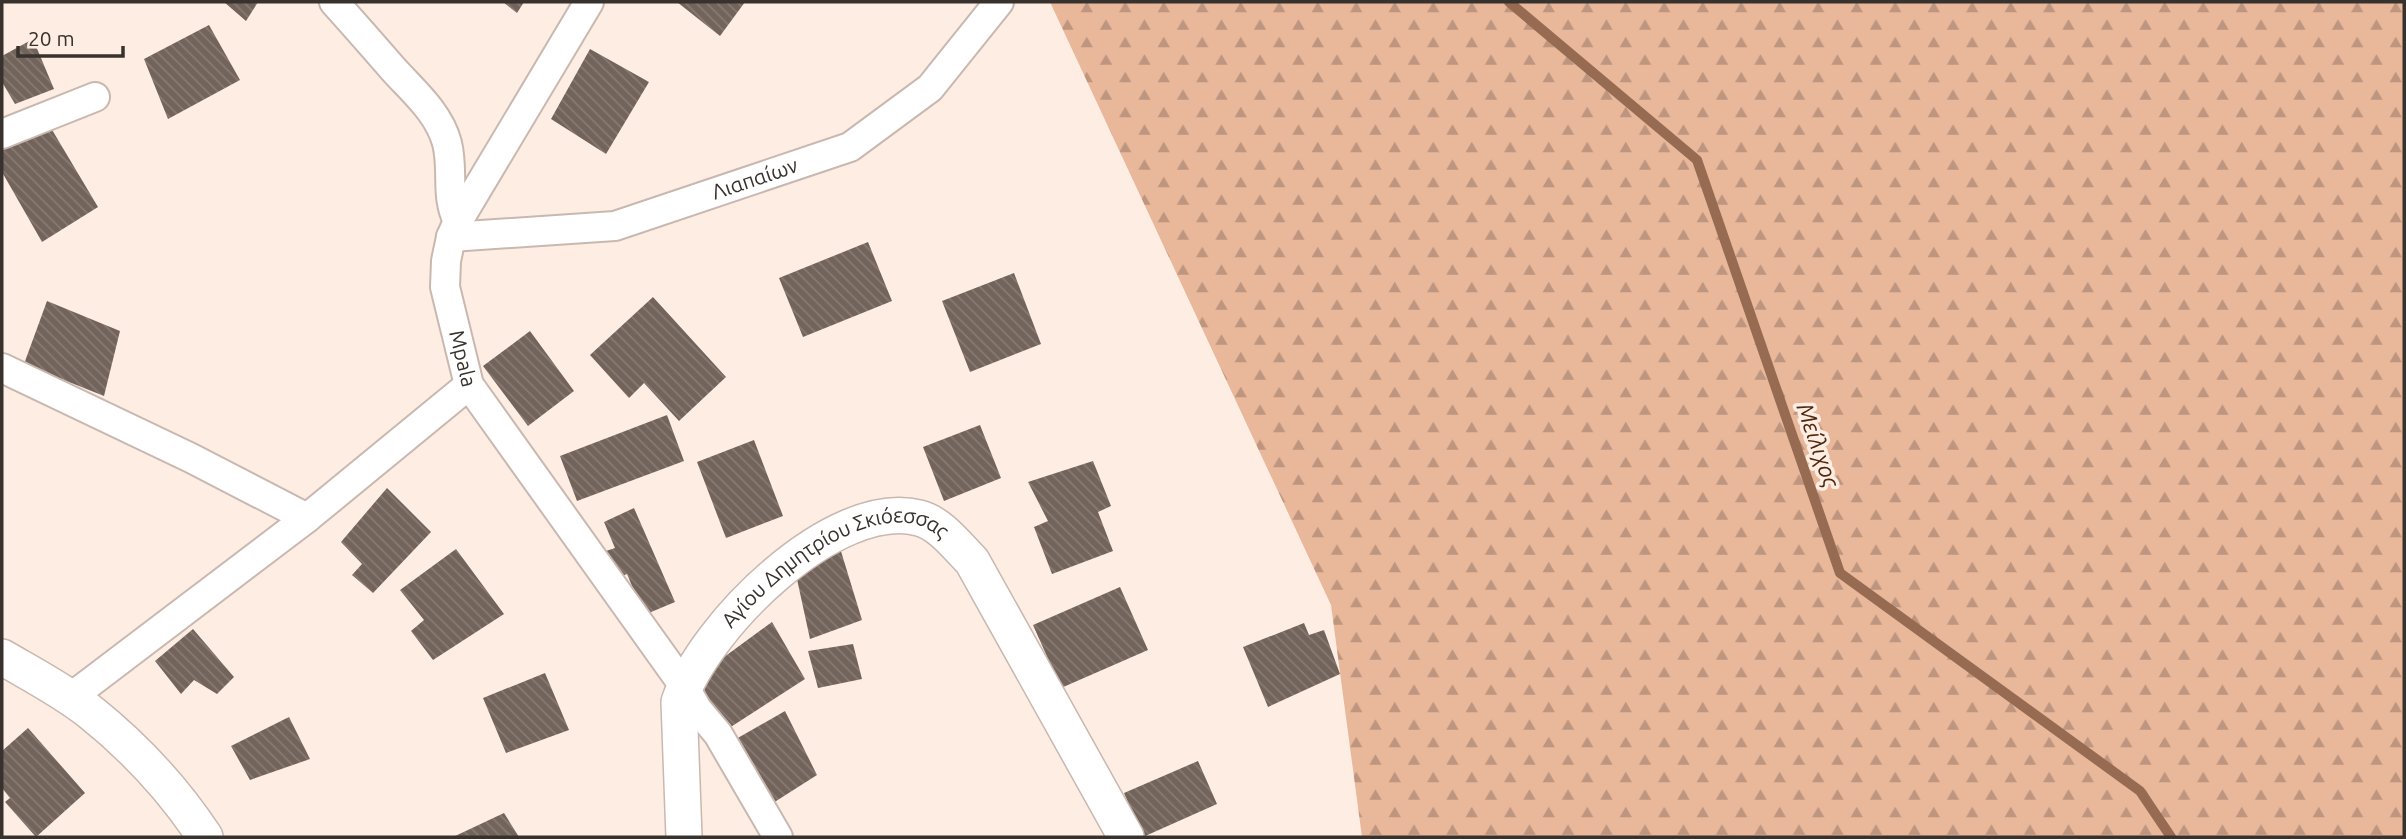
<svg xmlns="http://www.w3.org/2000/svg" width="2406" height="839" viewBox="0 0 2406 839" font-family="Ubuntu,sans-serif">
  <defs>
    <pattern id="forest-firs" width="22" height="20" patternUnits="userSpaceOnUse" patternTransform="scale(1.75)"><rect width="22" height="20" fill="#e9b79a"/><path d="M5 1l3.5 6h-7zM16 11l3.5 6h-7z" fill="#be957e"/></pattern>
    <pattern id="building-back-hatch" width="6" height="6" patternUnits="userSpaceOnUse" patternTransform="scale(1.75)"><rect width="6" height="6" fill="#72635b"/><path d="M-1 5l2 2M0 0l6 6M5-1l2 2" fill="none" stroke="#867b74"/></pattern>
  </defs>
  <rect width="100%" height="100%" fill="#feede3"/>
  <path fill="url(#forest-firs)" d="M1050,2H2404V837H1362L1331,605Z"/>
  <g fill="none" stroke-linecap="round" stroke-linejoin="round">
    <path stroke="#966b52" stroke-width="10" d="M1509,2L1697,160L1840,573L2140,791L2171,837"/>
  </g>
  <path fill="url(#building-back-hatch)" d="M224,2H258L246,21Z
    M503,2H524L517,13Z
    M677,2H745L720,36Z
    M209,25L240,80L168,119L144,59Z
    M33,39L54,89L15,104L2,82V56Z
    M590,49L649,82L606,154L551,119Z
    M45,118L98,207L42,242L2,172V142Z
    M868,242L892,301L803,337L779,278Z
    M1014,273L1041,344L970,372L942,301Z
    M653,297L726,377L679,421L644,383L629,398L590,355Z
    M47,301L120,331L104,396L24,364Z
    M530,331L574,391L528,426L483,366Z
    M667,415L684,461L577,501L560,456Z
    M980,425L1001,478L944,501L923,447Z
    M754,440L783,516L726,538L697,462Z
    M1093,461L1111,506L1098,512L1113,551L1052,574L1034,527L1048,521L1028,482Z
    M387,488L431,532L373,593L352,575L362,564L341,542Z
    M634,508L675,602L644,615L627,574L617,578L606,551L615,548L604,522Z
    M840,548L862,620L810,639L795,570Z
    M456,549L504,614L433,660L411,631L424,620L400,590Z
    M1120,587L1148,650L1061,688L1033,625Z
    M772,622L805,679L723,732L690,682Z
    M1304,623L1309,635L1324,630L1340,674L1268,707L1243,647Z
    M193,629L234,677L217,694L194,680L181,694L155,661Z
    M853,644L862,679L818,688L808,651Z
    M545,673L569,730L506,753L483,698Z
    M785,711L817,775L762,810L729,743Z
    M289,717L310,759L250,780L231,746Z
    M28,728L85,793L36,837L5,802L10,798L2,788V751Z
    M1198,761L1217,804L1143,837L1124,793Z
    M504,813L519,837H453Z"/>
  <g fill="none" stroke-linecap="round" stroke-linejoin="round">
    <g stroke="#c9b8af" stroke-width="32">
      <g id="minor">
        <path d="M334,2C354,24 374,47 394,70C414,92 439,113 447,143C454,170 445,196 458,221"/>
        <path id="s1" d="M589,2L458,221L451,237L446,261L445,287L469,385L684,686L697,709L718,734L778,837"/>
        <path d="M2,134L95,97"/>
        <path id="s2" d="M451,237L615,226L850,147L930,88L999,2"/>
        <path d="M2,368L191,458L307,518"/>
        <path d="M70,698L307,518L469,385"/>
      </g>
    </g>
    <g stroke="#c9b8af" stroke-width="38">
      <g id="tertiary">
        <path d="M2,657C31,674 62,690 89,711C133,746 174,790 205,837"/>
        <path id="s3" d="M684,837L679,702C703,628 834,496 919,518C940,523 957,546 972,561L1126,837"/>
      </g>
    </g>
    <use href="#minor" stroke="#fff" stroke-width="28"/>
    <use href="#tertiary" stroke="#fff" stroke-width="35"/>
  </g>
  <g text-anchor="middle" stroke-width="7" stroke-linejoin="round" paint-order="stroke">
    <g font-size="21" fill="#38322e" stroke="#feede3">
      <text dy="7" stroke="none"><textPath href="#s2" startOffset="312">Λιαπαίων</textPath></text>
      <text dy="7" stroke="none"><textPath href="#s1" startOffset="397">Mpala</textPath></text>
      <text dy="7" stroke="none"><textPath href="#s3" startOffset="357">Αγίου Δημητρίου Σκιόεσσας</textPath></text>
    </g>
    <g font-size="23" font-style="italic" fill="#4f270d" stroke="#feede3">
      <text transform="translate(1818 445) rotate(71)" y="8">Μείλιχος</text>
    </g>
  </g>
  <rect width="2406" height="839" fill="none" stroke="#38322e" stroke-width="7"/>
  <path d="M18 46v10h105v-10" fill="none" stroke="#38322e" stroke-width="3.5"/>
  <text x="28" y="46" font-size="21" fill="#38322e" stroke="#feede3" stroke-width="5" paint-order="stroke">20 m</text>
</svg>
